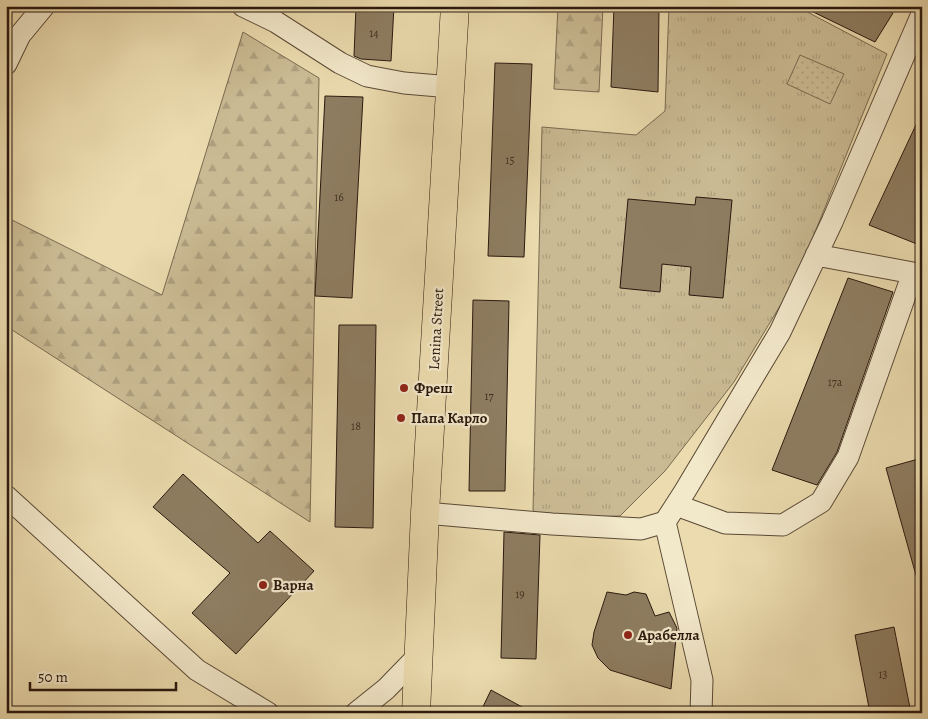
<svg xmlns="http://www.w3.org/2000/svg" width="928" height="719" viewBox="0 0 928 719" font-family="Alegreya,serif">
  <defs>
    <pattern id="grass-tufts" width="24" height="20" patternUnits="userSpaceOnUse" patternTransform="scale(1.25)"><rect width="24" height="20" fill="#caba93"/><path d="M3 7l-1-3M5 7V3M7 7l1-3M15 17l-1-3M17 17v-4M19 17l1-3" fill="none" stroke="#ae9f7e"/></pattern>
    <pattern id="forest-firs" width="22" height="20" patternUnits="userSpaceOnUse" patternTransform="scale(1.25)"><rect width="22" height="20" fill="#caba93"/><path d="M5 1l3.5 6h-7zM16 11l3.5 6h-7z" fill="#ae9f7e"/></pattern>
    <pattern id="park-dots" width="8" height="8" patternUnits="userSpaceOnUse" patternTransform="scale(1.25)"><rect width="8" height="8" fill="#caba93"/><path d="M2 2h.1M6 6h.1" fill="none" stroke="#ae9f7e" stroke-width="1.8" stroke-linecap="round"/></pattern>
  </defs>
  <rect width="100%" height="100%" fill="#ebdbae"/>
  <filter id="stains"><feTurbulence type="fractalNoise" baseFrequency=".004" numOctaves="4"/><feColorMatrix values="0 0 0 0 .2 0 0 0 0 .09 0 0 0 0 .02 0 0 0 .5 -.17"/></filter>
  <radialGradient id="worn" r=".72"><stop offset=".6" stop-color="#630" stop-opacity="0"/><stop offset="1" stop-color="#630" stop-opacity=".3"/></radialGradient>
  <path fill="url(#grass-tufts)" stroke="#7a6950" d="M669,6H796L887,54L813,237L783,301L734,382L665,471L620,516L539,518L533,510L542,127L636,135L665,111Z"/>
  <path fill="url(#forest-firs)" stroke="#7a6950" d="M558,6H603L599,92L554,89Z
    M243,32L319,78L310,522L6,326V217L162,295Z"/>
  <path fill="url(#park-dots)" stroke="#7a6950" d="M800,55L844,74L830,104L787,84Z"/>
  <path fill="#8e7d61" stroke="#29180e" d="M356,6H394L391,61L361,59L354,56Z
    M614,6H659L658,92L611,87Z
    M801,6H879L893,13L875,42Z
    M495,63L532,64L524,257L488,256Z
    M325,96L363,97L352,298L315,296Z
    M922,112V246L869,225Z
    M696,197L732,200L723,298L689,295L691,267L662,264L660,292L620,288L628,199L695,205Z
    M848,278L893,292L837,452L817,485L772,470Z
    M473,300L509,301L505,491H469Z
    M339,325H376L373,528L335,527Z
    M922,458V578L917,579L886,468Z
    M183,474L258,543L270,531L314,571L236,654L192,613L230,573L153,507Z
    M504,532L540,535L536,659L501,658Z
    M607,592L626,595L634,592L646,594L655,616L669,612L677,628L671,689L610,670L598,658L592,645L594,632Z
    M894,627L911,713H870L855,635Z
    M491,690L533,713H480Z"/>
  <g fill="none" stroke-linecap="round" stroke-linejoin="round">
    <g stroke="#5a4936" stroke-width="23">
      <path id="minor" d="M243,6L276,22L340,63L367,76L404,83L451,87
        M6,64L20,35L44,6
        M6,496L197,670L268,713
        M676,505L725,523L783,525L821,502L848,457L913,273L816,255
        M425,513L552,524L641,529L665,522L685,491L780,332L832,222L922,14
        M665,522L702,680L701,713
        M356,713L386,689L419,655"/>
    </g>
    <g stroke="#29180e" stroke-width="29">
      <path id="major" d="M416,713L425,513L455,6"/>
    </g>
    <use href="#minor" stroke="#f2e8ca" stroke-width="21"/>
    <use href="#major" stroke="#ebdbae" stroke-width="28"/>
  </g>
  <g fill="#8f2418" stroke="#f2e8ca" stroke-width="2">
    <circle cx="404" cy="388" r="5"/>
    <circle cx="401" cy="418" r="5"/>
    <circle cx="263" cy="585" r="5"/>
    <circle cx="628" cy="635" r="5"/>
  </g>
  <g text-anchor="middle" stroke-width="4.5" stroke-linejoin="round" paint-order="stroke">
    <g font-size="12" fill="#423123">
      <text x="374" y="37">14</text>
      <text x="510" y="164">15</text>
      <text x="339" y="201">16</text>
      <text x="835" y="386">17а</text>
      <text x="489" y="400">17</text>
      <text x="356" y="430">18</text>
      <text x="520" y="598">19</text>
      <text x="883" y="678">13</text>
    </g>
    <g font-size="15" fill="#29180e" stroke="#f2e8ca">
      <text transform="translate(436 329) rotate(-87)" y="5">Lenina Street</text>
    </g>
    <g font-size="15" font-weight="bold" fill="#29180e" stroke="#f2e8ca" text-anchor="start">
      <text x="414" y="393">Фреш</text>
      <text x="411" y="423">Папа Карло</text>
      <text x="273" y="590">Варна</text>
      <text x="638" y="640">Арабелла</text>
    </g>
  </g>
  <rect width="928" height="719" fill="none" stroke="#ebdbae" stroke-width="25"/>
  <rect x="8" y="8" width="913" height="704" fill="none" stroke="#29180e" stroke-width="2.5"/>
  <rect x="12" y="12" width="903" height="694" fill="none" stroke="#29180e"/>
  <path d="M30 682v8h146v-8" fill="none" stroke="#29180e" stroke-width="2.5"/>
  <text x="38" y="682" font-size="15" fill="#29180e" stroke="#f2e8ca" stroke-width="4" paint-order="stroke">50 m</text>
  <rect width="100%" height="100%" filter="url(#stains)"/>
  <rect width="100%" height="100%" fill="url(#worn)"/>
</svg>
